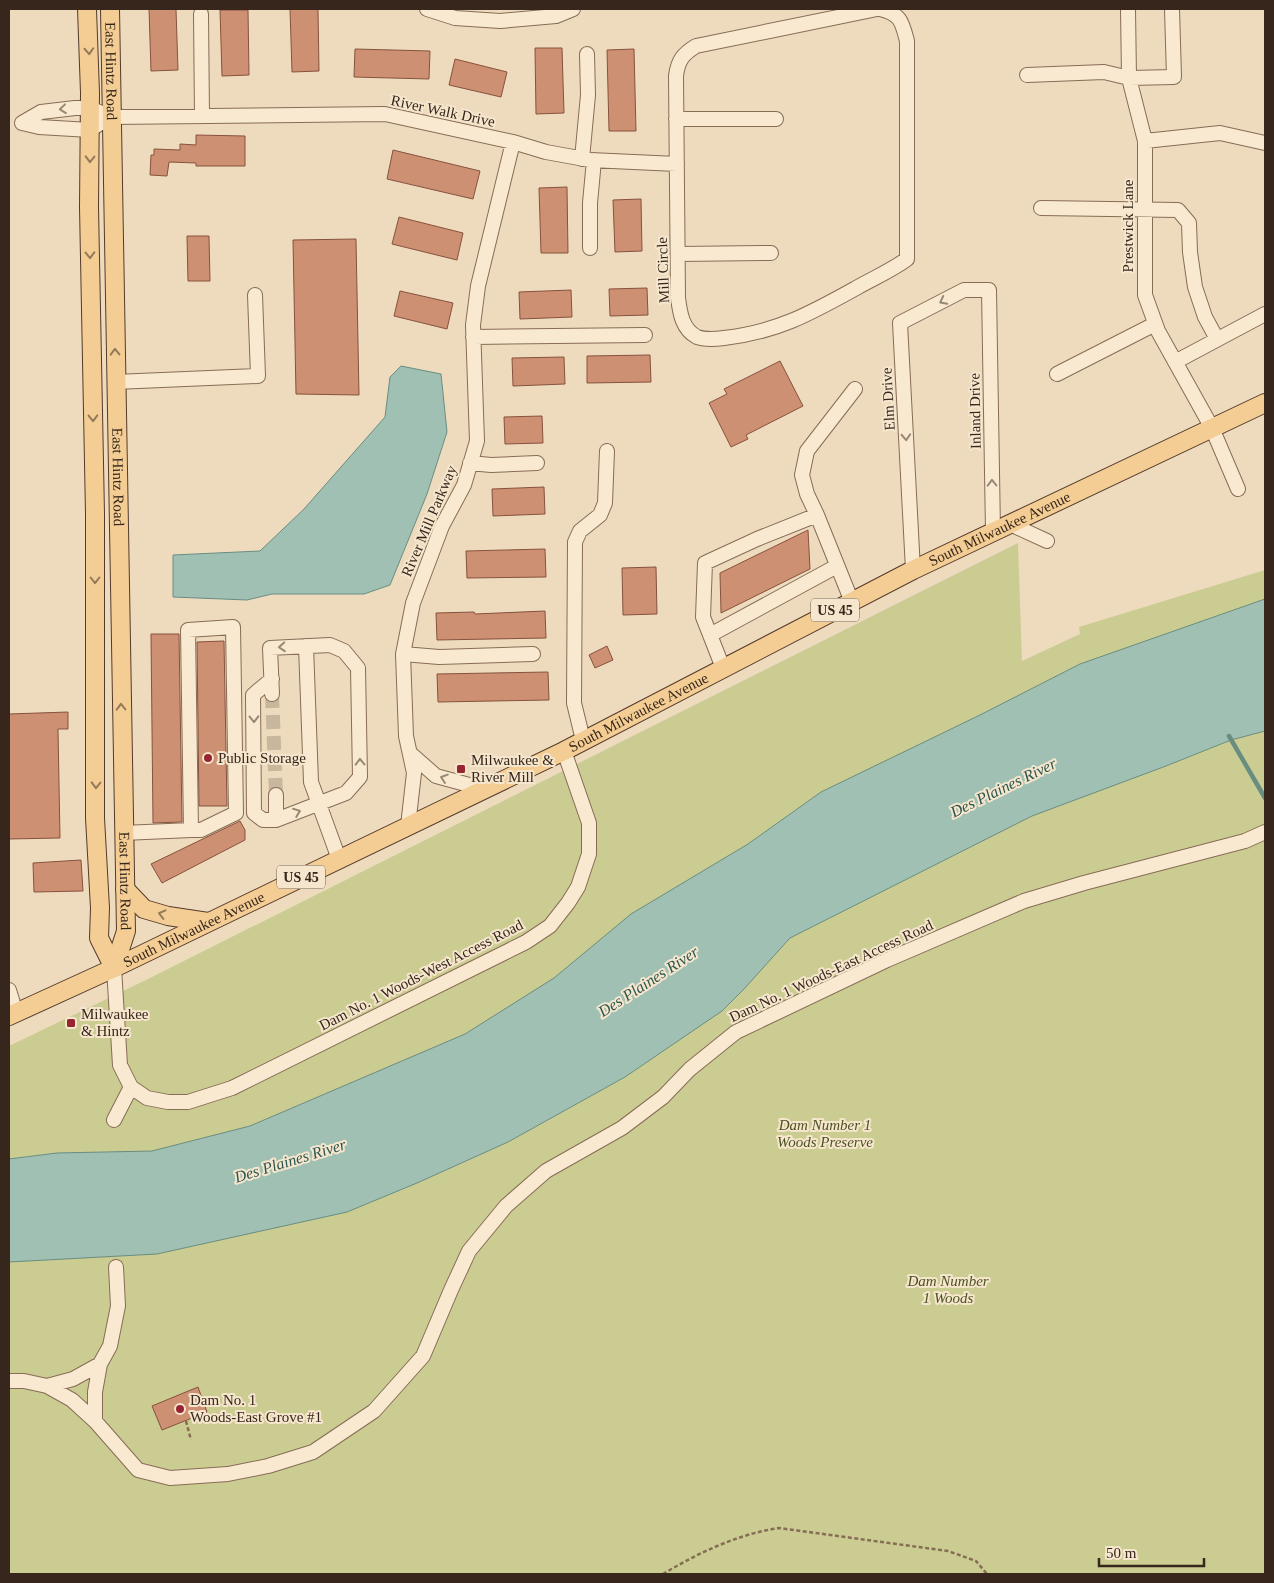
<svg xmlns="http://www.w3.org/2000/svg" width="1274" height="1583" viewBox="0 0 1274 1583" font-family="'Times New Roman',serif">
  <rect width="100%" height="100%" fill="#eedbbe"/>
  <path fill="#cbcc92" d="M1018,543L1022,661L1080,634L1079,627L1265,570V1574H9V1046L146,980Z"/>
  <path fill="#a1c0b4" stroke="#698d81" d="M401,366L441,374L447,432L427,494L390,585L364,594H272L247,600L173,597V555L260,551L304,509L385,417L390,377Z
    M1265,599V731L1231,740L1166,766L1032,816L790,938L744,989L722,1011L625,1077L508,1142L417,1183L347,1212L157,1254L9,1262V1159L57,1153L152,1151L250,1126L465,1034L554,978L631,914L748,844L821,792L980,715L1080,664Z"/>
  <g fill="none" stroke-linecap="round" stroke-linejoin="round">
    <path stroke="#698d81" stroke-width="4.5" d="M1229,736L1265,798"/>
  </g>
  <path fill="#cd9073" stroke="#86523c" d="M149,9H176L178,70L151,71Z
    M290,9H318L319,71L292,72Z
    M220,10H248L249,75L222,76Z
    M535,48H562L564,113L536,114Z
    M355,49L430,51L429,79L354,77Z
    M634,49L636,131H609L607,50Z
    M455,59L507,72L501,97L449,85Z
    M196,135L245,136V166H196V163L169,162L167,176L150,175L151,155H154V149L180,150V144L196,145Z
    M393,150L480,171L473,199L387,179Z
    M567,187L568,253H541L539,188Z
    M641,199L642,251L615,252L613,200Z
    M399,217L463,233L457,260L392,244Z
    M187,236H209L210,281H188Z
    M356,239L359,395L296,394L293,240Z
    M647,288L648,315L610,316L609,289Z
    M571,290L572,317L520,319L519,292Z
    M400,291L453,303L447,329L394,316Z
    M650,355L651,382L587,383V356Z
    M564,357L565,384L513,386L512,358Z
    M780,361L803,406L746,435L748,439L731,447L709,403L727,394L724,389Z
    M542,416L543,443L505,444L504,417Z
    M544,487L545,514L493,516L492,489Z
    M808,530L810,569L721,613L720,573Z
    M545,549L546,577L467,578L466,551Z
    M656,567L657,614L623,615L622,568Z
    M545,611L546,638L437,640L436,613L474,612L475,614Z
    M151,634H179L182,822L153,823Z
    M224,641L227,806H199L197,642Z
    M607,646L613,660L595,668L589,655Z
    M548,672L549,700L438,702L437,674Z
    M68,712V729H58L60,838L9,839V714Z
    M240,821L245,830V840L162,883L151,864Z
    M81,860L83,891L34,892L33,863Z
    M198,1387L207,1412L162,1430L152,1406Z"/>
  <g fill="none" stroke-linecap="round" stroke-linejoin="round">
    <path stroke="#c9b79d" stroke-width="14" stroke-dasharray="14 7" stroke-linecap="butt" d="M272,694L276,795"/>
    <g stroke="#876c56" stroke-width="16">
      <path id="minor" d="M427,9L455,18L500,21L556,16L573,9
        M877,9L696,46C683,54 678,60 676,76L678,298C680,313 682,329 697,337C705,340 716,339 724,338C778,332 811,313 858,287C874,278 892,270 907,259V41C902,22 901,14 880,9
        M1128,9L1129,78L1145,141V295L1158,331L1212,428L1238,489
        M201,14L202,116
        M1027,75L1104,72L1129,78L1174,77L1172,9
        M110,117L90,130L39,127L22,123L41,112L75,108H90L110,117L385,114L513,142L546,152L590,160L677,164
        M676,119H776
        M1145,141L1220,133L1265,143
        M582,159L588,95L587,54
        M1041,208L1178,210L1189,223L1190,252L1195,287L1205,317L1217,339
        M590,248V203L594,160
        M678,254L771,253
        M473,337L645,335
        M1175,362L1265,314
        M1057,374L1155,324
        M115,382L258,376L255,295
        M470,463L491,465L537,463
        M817,515L807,494L802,475L807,451L855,389
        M1010,524L1047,541
        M913,570L900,323L964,290H989L993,532
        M710,635L837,566
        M306,646L311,782L339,859
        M403,654L439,657L533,654
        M723,668L703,617L705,563L757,539L817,515L852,602
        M272,679L253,695L254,813L263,820H276L346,793L360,777L358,668L344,651L330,645L270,648L272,694
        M583,740L574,703L575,542L580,531L600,515L605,503L607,451
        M411,754L436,776L484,789
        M276,795V820
        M408,826L414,773L406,736L403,654L413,603L442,526L464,485L477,441L473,325L478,286L513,142
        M123,833L191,830H201L236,813L233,627L188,630L191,830
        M114,968L120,1065L131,1087L147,1098L168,1102H188L232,1088L526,942L550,926L568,903L578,887L589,854V823L564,751
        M9,990L16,1013
        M114,1120L131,1087
        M9,1381H24L47,1386L72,1400L95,1421L138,1470L170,1478L228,1474L268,1466L313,1452L374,1411L423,1356L451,1290L469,1251L506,1206L546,1171L622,1128L663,1097L690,1069L736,1032L887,960L1024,901L1084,883L1245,841L1265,832
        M47,1386L73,1379L100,1364
        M95,1421V1392L100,1364L110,1346L118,1306L116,1267"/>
    </g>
    <g stroke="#543a2b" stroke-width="20">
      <g id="major">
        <path d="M87,9L90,93L89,207L95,514V818L100,908L99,938L114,968"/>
        <path id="s1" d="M110,9L126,931L114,968"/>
        <path d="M125,889L144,909L168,916L208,922"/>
        <path id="s2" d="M9,1016L114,968L564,751L913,570L1265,403"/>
      </g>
    </g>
    <path stroke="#876c56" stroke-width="2.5" stroke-dasharray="4 2.5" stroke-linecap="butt" d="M186,1421L191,1440
      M663,1574C698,1553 738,1534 779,1528L948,1551L976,1561L987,1574"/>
    <use href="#minor" stroke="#f9e9d1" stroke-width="14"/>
    <use href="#major" stroke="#f3cd94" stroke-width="18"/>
  </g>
  <defs><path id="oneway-chevron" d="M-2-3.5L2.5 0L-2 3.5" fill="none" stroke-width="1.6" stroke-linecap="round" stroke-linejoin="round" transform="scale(1.25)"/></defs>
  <g stroke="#947a58">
    <use href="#oneway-chevron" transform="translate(89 51) rotate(87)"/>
    <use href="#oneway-chevron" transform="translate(90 159) rotate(91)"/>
    <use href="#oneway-chevron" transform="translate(90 255) rotate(89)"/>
    <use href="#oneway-chevron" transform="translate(115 352) rotate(-91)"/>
    <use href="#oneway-chevron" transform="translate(93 418) rotate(89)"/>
    <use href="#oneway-chevron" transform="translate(95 580) rotate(90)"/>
    <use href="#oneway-chevron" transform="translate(121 707) rotate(-91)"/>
    <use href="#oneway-chevron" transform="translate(96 785) rotate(91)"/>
    <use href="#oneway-chevron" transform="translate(162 914) rotate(-166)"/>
  </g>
  <g stroke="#988876">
    <use href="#oneway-chevron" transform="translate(63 109) rotate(174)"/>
    <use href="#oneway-chevron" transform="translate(943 301) rotate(153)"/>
    <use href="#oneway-chevron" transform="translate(906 437) rotate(87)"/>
    <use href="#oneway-chevron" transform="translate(992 483) rotate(-91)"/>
    <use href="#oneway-chevron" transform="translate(282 647) rotate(176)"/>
    <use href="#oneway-chevron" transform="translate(254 719) rotate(89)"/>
    <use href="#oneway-chevron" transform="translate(360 762) rotate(-91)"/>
    <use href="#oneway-chevron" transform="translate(444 778) rotate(-161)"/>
    <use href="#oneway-chevron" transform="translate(297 812) rotate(-21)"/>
  </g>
  <g fill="#972531" stroke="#f6e6cd" stroke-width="2">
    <circle cx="208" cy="758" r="5"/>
    <rect x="456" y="764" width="10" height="10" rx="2.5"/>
    <rect x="66" y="1018" width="10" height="10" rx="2.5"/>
    <circle cx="180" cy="1409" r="5"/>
  </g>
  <g text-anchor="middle" stroke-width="4" stroke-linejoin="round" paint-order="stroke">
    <g fill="#f6e6cd" stroke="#706050" stroke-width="1">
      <rect x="811" y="598.5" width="48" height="23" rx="4"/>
      <rect x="277" y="865.5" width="48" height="23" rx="4"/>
    </g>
    <g font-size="14" font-weight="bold" fill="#36261b">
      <text x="835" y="615">US 45</text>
      <text x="301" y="882">US 45</text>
    </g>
    <g font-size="15" fill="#36261b" stroke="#f6e6cd">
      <text dy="5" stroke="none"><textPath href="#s1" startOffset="62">East Hintz Road</textPath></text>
      <text transform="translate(443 111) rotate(12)" y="5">River Walk Drive</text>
      <text transform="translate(1128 226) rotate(-90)" y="5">Prestwick Lane</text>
      <text transform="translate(663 270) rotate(-92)" y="5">Mill Circle</text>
      <text transform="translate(888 399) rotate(-93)" y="5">Elm Drive</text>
      <text transform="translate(975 411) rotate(-91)" y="5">Inland Drive</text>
      <text dy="5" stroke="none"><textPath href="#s1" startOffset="468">East Hintz Road</textPath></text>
      <text transform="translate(429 521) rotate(-67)" y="5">River Mill Parkway</text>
      <text dy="5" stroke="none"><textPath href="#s2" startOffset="1104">South Milwaukee Avenue</textPath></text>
      <text dy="5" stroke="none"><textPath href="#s2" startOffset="699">South Milwaukee Avenue</textPath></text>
      <text dy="5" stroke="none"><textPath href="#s1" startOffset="872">East Hintz Road</textPath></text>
      <text dy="5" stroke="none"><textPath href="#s2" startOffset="204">South Milwaukee Avenue</textPath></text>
      <text transform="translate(831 971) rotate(-25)" y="5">Dam No. 1 Woods-East Access Road</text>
      <text transform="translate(421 975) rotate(-27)" y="5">Dam No. 1 Woods-West Access Road</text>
    </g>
    <g font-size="15" fill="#36261b" stroke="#f6e6cd" text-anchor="start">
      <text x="218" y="763">Public Storage</text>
      <text x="471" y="765">Milwaukee &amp;<tspan x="471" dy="17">River Mill</tspan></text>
      <text x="81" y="1019">Milwaukee<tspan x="81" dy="17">&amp; Hintz</tspan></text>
      <text x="190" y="1405">Dam No. 1<tspan x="190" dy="17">Woods-East Grove #1</tspan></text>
    </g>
    <g font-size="15" font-style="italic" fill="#4b5222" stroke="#f6e6cd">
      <text x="825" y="1130">Dam Number 1<tspan x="825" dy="17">Woods Preserve</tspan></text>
      <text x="948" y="1286">Dam Number<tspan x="948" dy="17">1 Woods</tspan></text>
    </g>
    <g font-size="16" font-style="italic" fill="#2a564f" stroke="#f6e6cd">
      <text transform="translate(1003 787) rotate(-26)" y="6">Des Plaines River</text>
      <text transform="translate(648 981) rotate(-33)" y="6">Des Plaines River</text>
      <text transform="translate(290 1160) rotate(-17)" y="6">Des Plaines River</text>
    </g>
  </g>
  <rect width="1274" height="1583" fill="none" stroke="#36261b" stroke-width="20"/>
  <path d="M1099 1558v8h105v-8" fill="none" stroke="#36261b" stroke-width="2.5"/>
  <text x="1106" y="1558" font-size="15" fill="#36261b" stroke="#f6e6cd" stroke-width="4" paint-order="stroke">50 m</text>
</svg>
